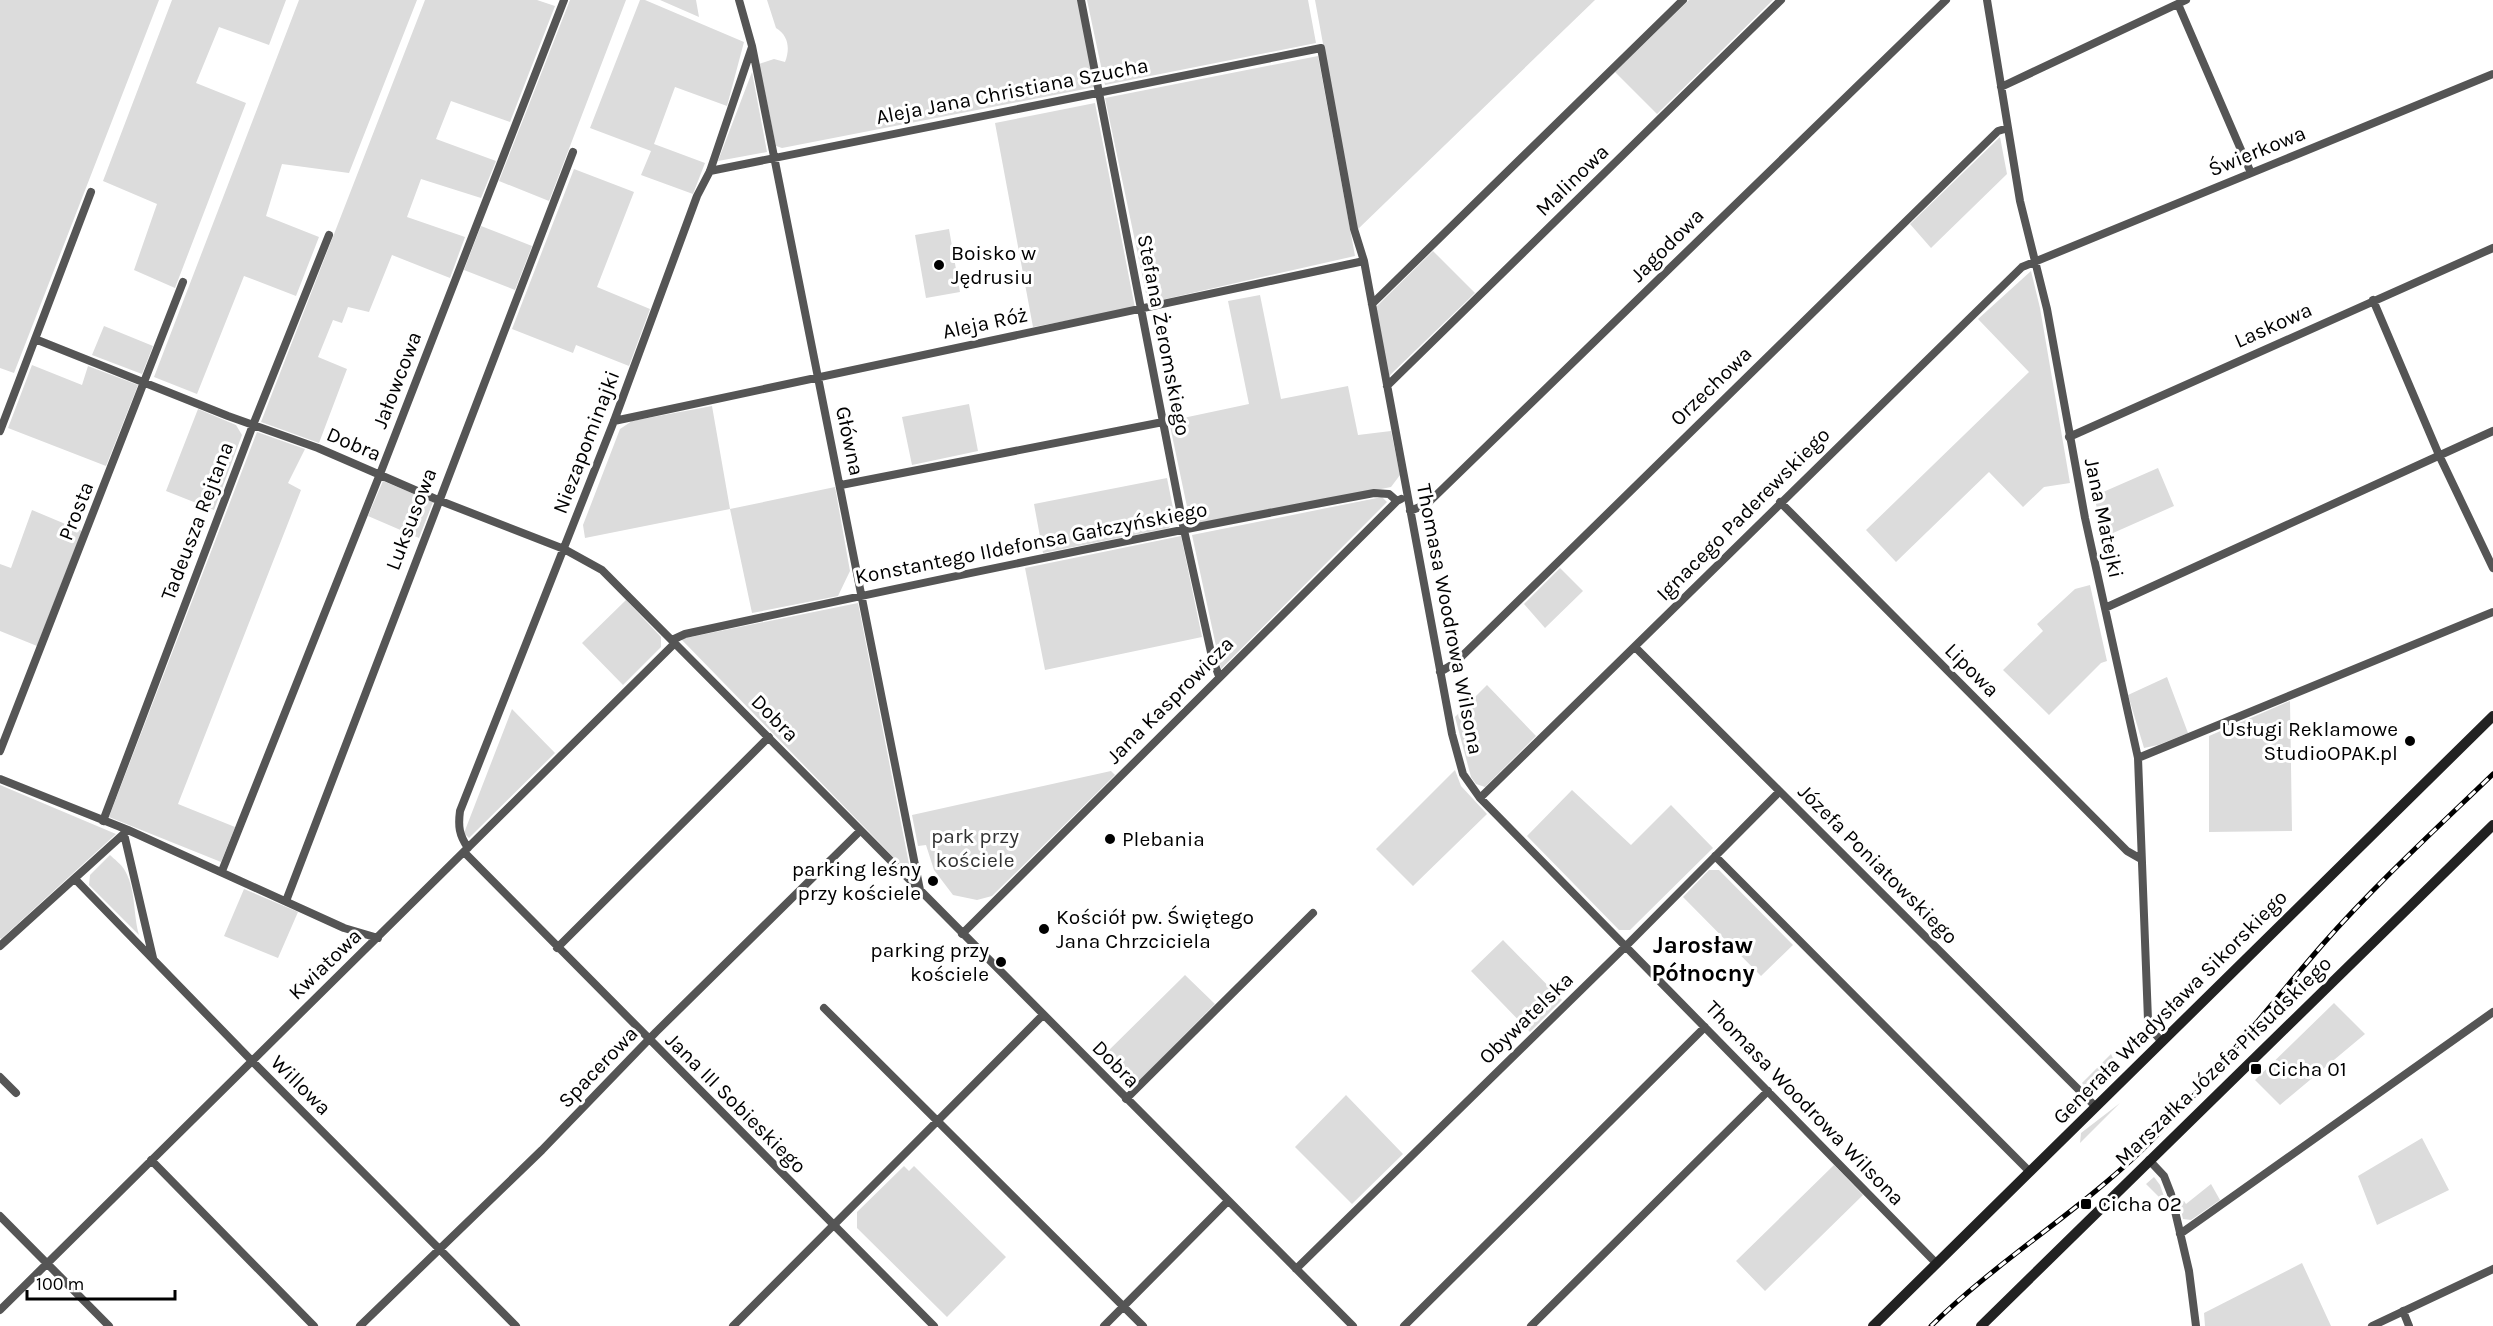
<svg xmlns="http://www.w3.org/2000/svg" width="2493" height="1326" viewBox="0 0 2493 1326" font-family="Karla,sans-serif">
  <rect width="100%" height="100%" fill="#fff"/>
  <path fill="#dcdcdc" d="M0,0H159L14,373L0,368Z
    M172,0H286L269,45L219,27L196,83L246,103L175,288L134,270L157,204L103,181Z
    M299,0H417L349,173L282,164L266,216L319,237L296,296L244,276L197,394L154,377Z
    M425,0H537L555,6L510,122L451,101L436,139L496,161L481,198L421,179L407,217L465,237L450,278L392,255L369,312L348,307L342,323L333,320L318,357L347,369L319,443L261,422Z
    M570,0H626L549,201L499,181Z
    M640,0H645L744,42L727,106L675,87L654,144L705,163L693,194L641,175L651,151L590,128Z
    M660,0H696L699,17Z
    M767,0H1078L1095,87L782,148L776,146L759,64L774,59L785,62C790,49 789,36 776,28Z
    M1087,0H1308L1316,43L1105,85Z
    M1315,0H1595L1357,230Z
    M1689,0H1773L1657,114L1615,72Z
    M1318,56L1355,256L1148,303L1105,98Z
    M752,72L767,152L718,161Z
    M1095,103L1135,308L1033,327L995,123Z
    M2000,137L2007,174L1931,248L1910,224Z
    M574,169L634,192L597,287L650,309L629,366L576,345L573,353L512,329Z
    M481,226L532,246L515,290L464,270Z
    M949,229L960,292L926,298L915,235Z
    M1433,251L1475,293L1389,376L1375,308Z
    M2031,271L2040,308L2070,483L2044,487L2023,507L1989,472L1896,562L1866,530L2029,372L1978,319Z
    M1260,295L1281,399L1348,386L1358,435L1391,431L1400,475L1391,487L1196,526L1190,521L1169,421L1249,404L1228,301Z
    M104,326L153,346L142,374L92,355Z
    M32,365L82,385L88,366L138,385L106,466L8,428Z
    M969,404L978,451L912,465L902,417Z
    M712,406L730,509L835,487L850,571L838,596L752,613L730,509L585,538L583,525L620,429L632,421Z
    M198,409L236,425L242,435L214,510L166,491Z
    M257,432L305,449L288,483L301,490L178,804L235,827L221,862L109,817Z
    M2158,468L2174,506L2104,537L2094,496Z
    M1167,478L1175,518L1169,528L1043,553L1034,504Z
    M383,481L433,502L419,538L368,516Z
    M1382,497L1387,502L1221,669L1192,535Z
    M32,510L82,531L37,646L0,631V564L11,568Z
    M1181,536L1202,637L1045,670L1025,568Z
    M1560,568L1583,591L1545,628L1524,604Z
    M2090,585L2107,661L2101,663L2049,715L2003,670L2043,631L2037,624L2075,589Z
    M626,600L661,637V647L623,685L582,643Z
    M858,603L910,869L907,871L681,639Z
    M2167,677L2188,733L2158,745L2144,748L2128,695Z
    M1487,685L1536,736L1485,787L1476,784L1471,777L1455,717Z
    M2290,701L2292,831L2209,832V736Z
    M512,709L555,753L469,838L464,833Z
    M1455,770L1461,786L1487,814L1413,886L1376,849Z
    M1111,771L1115,775L992,896L977,900L953,895L934,870L926,845L918,846L912,815Z
    M0,785L116,834L1,939L0,938Z
    M1572,790L1631,845L1671,805L1713,848L1630,930H1619L1527,836Z
    M110,855C114,859 121,864 124,869C136,888 133,914 139,935L89,885L90,875Z
    M1709,870H1719L1793,945L1761,976L1683,897Z
    M244,889L298,912L278,958L224,936Z
    M1503,940L1562,1000L1530,1032L1471,971Z
    M1185,975L1215,1004L1131,1089L1101,1058Z
    M2334,1003L2365,1034L2280,1105L2255,1080Z
    M2111,1054L2116,1065L2090,1091L2082,1083Z
    M1346,1095L1403,1154L1352,1204L1295,1147Z
    M2120,1103L2080,1143L2081,1133Z
    M2422,1138L2449,1190L2377,1225L2358,1176Z
    M1834,1165L1863,1195L1765,1291L1736,1261Z
    M904,1166L909,1171L914,1166L1006,1257L947,1317L857,1228V1212Z
    M2154,1177L2160,1185L2167,1205L2146,1184Z
    M2211,1184L2220,1200L2191,1220L2183,1219L2179,1202L2184,1201L2186,1204Z
    M2302,1263L2331,1326H2205L2204,1313Z"/>
  <g fill="none" stroke-linecap="round" stroke-linejoin="round">
    <path stroke="#555" stroke-width="8" d="M739,0L752,46L920,890
      M1081,0L1184,530L1212,657L1219,676
      M1987,0L2020,201L2047,309L2085,518L2138,758L2148,1020L2151,1029L2162,1042
      M2178,4L2251,173
      M2001,87L2186,0
      M710,171L1321,48L1354,229L1364,261L1452,734L1463,774L1480,798L1937,1264
      M2373,300L2439,455L2493,568
      M1372,304L1683,0
      M35,339L228,416L318,448L438,500L564,549L602,570L1353,1326
      M1387,386L1781,0
      M614,421L1364,261
      M0,431L91,192
      M2069,437L2493,248
      M841,485L1163,422
      M1780,502L2127,851L2141,859
      M1410,511L1427,504L1946,0
      M2105,608L2493,431
      M672,640L685,634C914,584 1144,536 1374,493L1389,494L1397,501
      M1635,647L2096,1107
      M1440,672L1455,663L1998,131L2008,128
      M0,751L183,282
      M2138,758L2493,612
      M0,779L128,830L344,928L378,938
      M1480,798L2022,267L2493,74
      M103,821L253,425L329,235
      M124,834L153,958
      M468,848C459,835 458,826 460,811L614,421L697,196L710,171L752,47
      M464,852L934,1326
      M1715,856L2030,1172
      M222,871L380,474L564,0
      M75,879L252,1061L516,1326
      M286,901L573,152
      M962,934L1397,501L1401,499
      M0,946L128,830
      M557,948L769,737
      M824,1008L1143,1326
      M0,1077L16,1093
      M1126,1099L1313,913
      M151,1160L314,1326
      M2149,1160L2164,1176L2171,1194L2189,1271L2196,1326
      M0,1216L109,1326
      M2180,1234L2493,1012
      M1296,1269L1626,946L1779,792
      M0,1310L675,643
      M2403,1311L2409,1326
      M360,1326L542,1150L656,1032L860,831
      M733,1326L1043,1015
      M1104,1326L1228,1201
      M1404,1326L1705,1027
      M1531,1326L1768,1091
      M2372,1326L2493,1269"/>
    <path stroke="#222" stroke-width="10" d="M1873,1326L2493,716
      M1981,1326L2493,825"/>
    <g stroke="#000" stroke-width="5">
      <path id="rail" d="M1931,1326C1997,1261 2077,1213 2143,1149C2208,1085 2263,1013 2323,944C2376,884 2436,829 2493,774"/>
    </g>
    <use href="#rail" stroke="#fff" stroke-width="3" stroke-dasharray="9" stroke-linecap="butt"/>
  </g>
  <g fill="#000" stroke="#fff" stroke-width="2">
    <circle cx="939" cy="265" r="6"/>
    <circle cx="2410" cy="741" r="6"/>
    <circle cx="1110" cy="839" r="6"/>
    <circle cx="933" cy="881" r="6"/>
    <circle cx="1044" cy="929" r="6"/>
    <circle cx="1001" cy="962" r="6"/>
    <rect x="2250" y="1063" width="12" height="12" rx="3"/>
    <rect x="2080" y="1198" width="12" height="12" rx="3"/>
  </g>
  <g text-anchor="middle" stroke-width="6" stroke-linejoin="round" paint-order="stroke">
    <g font-size="21" fill="#000" stroke="#fff">
      <text transform="translate(1012 91) rotate(-11)" y="7">Aleja Jana Christiana Szucha</text>
      <text transform="translate(2257 151) rotate(-22)" y="7">Świerkowa</text>
      <text transform="translate(1572 180) rotate(-44)" y="7">Malinowa</text>
      <text transform="translate(1667 245) rotate(-45)" y="7">Jagodowa</text>
      <text transform="translate(985 323) rotate(-12)" y="7">Aleja Róż</text>
      <text transform="translate(2273 325) rotate(-24)" y="7">Laskowa</text>
      <text transform="translate(1164 335) rotate(79)" y="7">Stefana Żeromskiego</text>
      <text transform="translate(397 380) rotate(-69)" y="7">Jałowcowa</text>
      <text transform="translate(1711 386) rotate(-44)" y="7">Orzechowa</text>
      <text transform="translate(850 441) rotate(78)" y="7">Główna</text>
      <text transform="translate(586 442) rotate(-69)" y="7">Niezapominajki</text>
      <text transform="translate(354 444) rotate(23)" y="7">Dobra</text>
      <text transform="translate(76 511) rotate(-68)" y="7">Prosta</text>
      <text transform="translate(1743 514) rotate(-45)" y="7">Ignacego Paderewskiego</text>
      <text transform="translate(2104 518) rotate(78)" y="7">Jana Matejki</text>
      <text transform="translate(411 519) rotate(-69)" y="7">Luksusowa</text>
      <text transform="translate(197 521) rotate(-69)" y="7">Tadeusza Rejtana</text>
      <text transform="translate(1031 543) rotate(-11)" y="7">Konstantego Ildefonsa Gałczyńskiego</text>
      <text transform="translate(1450 619) rotate(79)" y="7">Thomasa Woodrowa Wilsona</text>
      <text transform="translate(1972 670) rotate(45)" y="7">Lipowa</text>
      <text transform="translate(1170 700) rotate(-45)" y="7">Jana Kasprowicza</text>
      <text transform="translate(775 718) rotate(45)" y="7">Dobra</text>
      <text transform="translate(1878 864) rotate(45)" y="7">Józefa Poniatowskiego</text>
      <text transform="translate(325 964) rotate(-44)" y="7">Kwiatowa</text>
      <text transform="translate(2170 1007) rotate(-45)" y="7">Generała Władysława Sikorskiego</text>
      <text transform="translate(1526 1018) rotate(-44)" y="7">Obywatelska</text>
      <text transform="translate(2223 1061) rotate(-44)" y="7">Marszałka Józefa Piłsudskiego</text>
      <text transform="translate(1116 1064) rotate(45)" y="7">Dobra</text>
      <text transform="translate(598 1067) rotate(-46)" y="7">Spacerowa</text>
      <text transform="translate(301 1085) rotate(45)" y="7">Willowa</text>
      <text transform="translate(736 1103) rotate(45)" y="7">Jana III Sobieskiego</text>
      <text transform="translate(1805 1103) rotate(46)" y="7">Thomasa Woodrowa Wilsona</text>
    </g>
    <g font-size="21" fill="#000" stroke="#fff" text-anchor="start">
      <text x="951" y="260">Boisko w<tspan x="951" dy="24">Jędrusiu</tspan></text>
      <text x="2398" y="736" text-anchor="end">Usługi Reklamowe<tspan x="2398" dy="24">StudioOPAK.pl</tspan></text>
      <text x="1122" y="846">Plebania</text>
      <text x="921" y="876" text-anchor="end">parking leśny<tspan x="921" dy="24">przy kościele</tspan></text>
      <text x="1056" y="924">Kościół pw. Świętego<tspan x="1056" dy="24">Jana Chrzciciela</tspan></text>
      <text x="989" y="957" text-anchor="end">parking przy<tspan x="989" dy="24">kościele</tspan></text>
      <text x="2268" y="1076">Cicha 01</text>
      <text x="2098" y="1211">Cicha 02</text>
    </g>
    <g font-size="21" fill="#333" stroke="#fff">
      <text x="975" y="843">park przy<tspan x="975" dy="24">kościele</tspan></text>
    </g>
    <g font-size="24" font-weight="bold" fill="#000" stroke="#fff">
      <text x="1703" y="953">Jarosław<tspan x="1703" dy="28">Północny</tspan></text>
    </g>
  </g>
  <path d="M27 1290v9h148v-9" fill="none" stroke="#000000" stroke-width="3"/>
  <text x="36" y="1290" font-size="18" fill="#000000" stroke="#ffffff" stroke-width="4.5" paint-order="stroke">100 m</text>
</svg>
